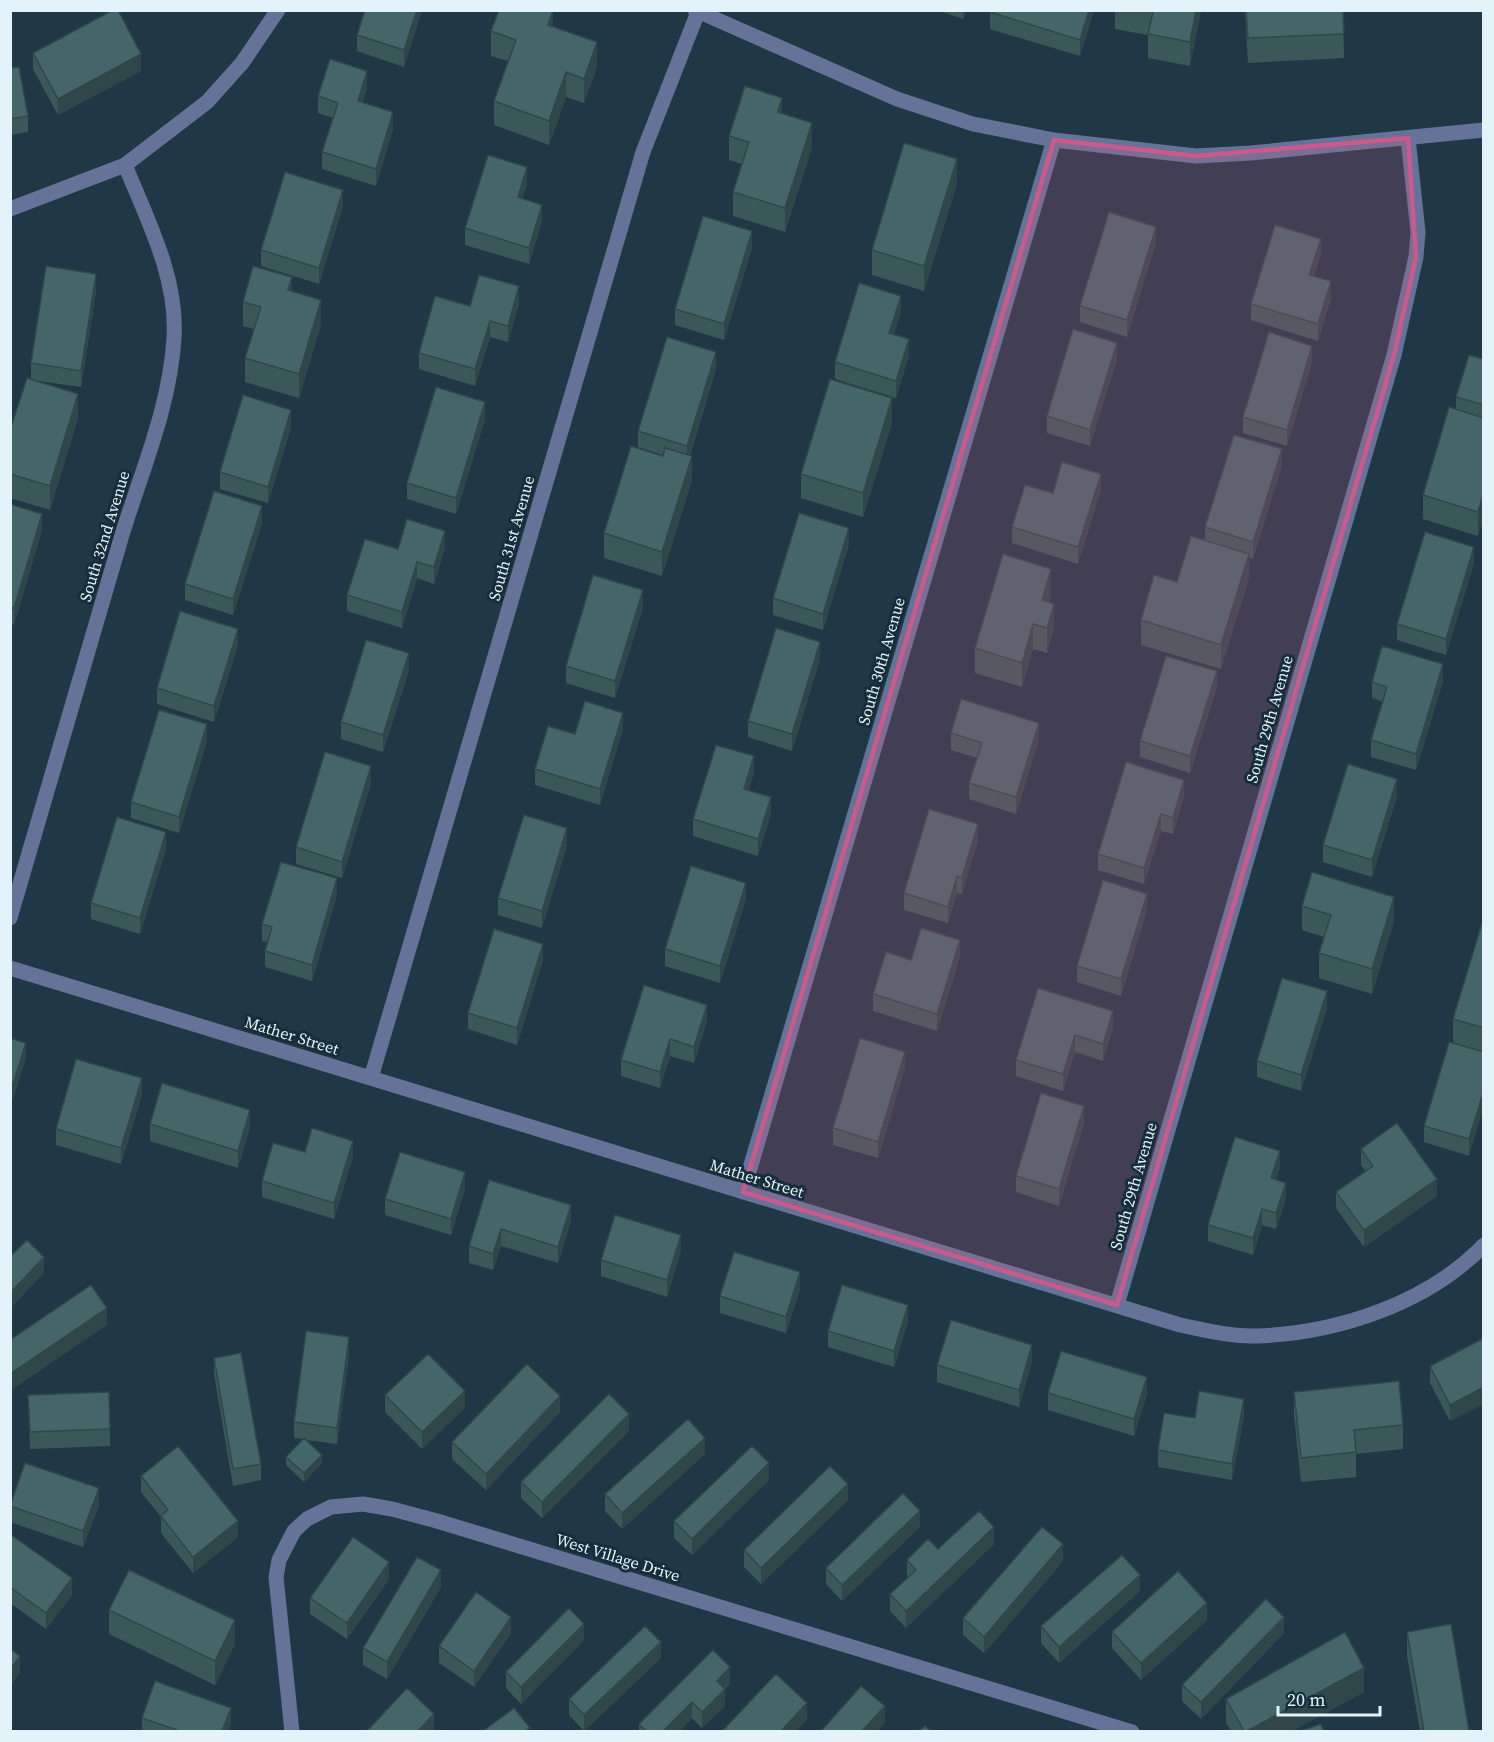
<svg xmlns="http://www.w3.org/2000/svg" width="1494" height="1742" viewBox="0 0 1494 1742" font-family="'Source Serif 4',serif">
  <rect width="100%" height="100%" fill="#203845"/>
  <g fill="none" stroke-linecap="round" stroke-linejoin="round">
    <path stroke="#667398" stroke-width="15" d="M695,10L897,99L973,124L1054,140L1196,156L1251,153L1484,130
      M10,209L125,165L207,102L242,63L278,10
      M10,918C48,790 84,662 122,535C142,470 170,406 174,338C178,278 147,219 125,165
      M10,968L1180,1325C1205,1330 1231,1337 1257,1336C1337,1333 1427,1304 1484,1245
      M371,1078L643,152L698,12
      M743,1192L1054,140
      M1117,1305L1394,355L1416,257L1418,232L1408,138
      M292,1732L276,1577L279,1560L294,1531L307,1519L331,1507L363,1504L392,1509L437,1521L1132,1732"/>
  </g>
  <path fill="#3b5859" d="M422,10L404,67L357,51V35Z
    M937,10H966L963,19Z
    M1094,10L1080,56L990,29V12Z
    M1115,10H1201L1190,66L1148,58V35L1115,29Z
    M1245,10H1343L1344,58L1248,63Z
    M553,27L597,67L584,103L566,97L549,145L494,125V101L508,61L491,56V31Z
    M33,53L141,71L58,115L33,69Z
    M10,68L28,116V132L10,135Z
    M367,88L362,103L393,129L376,186L322,169V152L333,118L318,113V96Z
    M782,114L812,147L785,232L733,216V192L742,164L729,160V136Z
    M527,183L522,199L542,221L529,264L465,245V228Z
    M957,184L924,291L872,275V250Z
    M343,206L319,284L261,266V250Z
    M1156,243L1127,337L1080,322V306Z
    M752,248L724,340L675,325V309Z
    M1321,255L1314,276L1331,298L1318,341L1251,320V304Z
    M96,291L81,387L32,380L78,418L50,510L10,498V430L31,379V363Z
    M292,291L321,324L299,398L245,382V358L254,329L243,326V302Z
    M519,303L508,342L490,337L475,386L419,369V353L470,306Z
    M901,312L894,334L909,355L896,398L835,379V362Z
    M1117,359L1090,446L1047,433V416Z
    M1484,359V516L1478,536L1423,519V495L1456,410V397Z
    M1312,362L1287,446L1243,433V417Z
    M716,369L690,455L692,480L662,576L604,558V533L663,455L638,447V431Z
    M485,419L456,514L407,499V483Z
    M892,423L863,517L801,498V474Z
    M291,427L268,503L220,489V472Z
    M1282,466L1253,559L1249,557V578L1221,669L1141,645V620L1177,582L1205,540V527Z
    M1101,490L1078,564L1012,543V527L1053,493Z
    M10,504L42,530L14,625L11,624L10,642Z
    M262,523L233,615L185,600V584Z
    M849,544L823,630L773,615V598Z
    M445,547L434,584L417,578L402,628L347,611V595L398,549Z
    M1474,563L1446,655L1397,640V624Z
    M1051,593L1049,602L1054,628L1047,653L1033,649L1022,687L975,673V648Z
    M643,607L615,698L566,683V666Z
    M238,645L214,722L157,704V688Z
    M820,659L792,751L748,737V721Z
    M409,670L383,752L341,739V722Z
    M1443,681L1416,770L1371,757V740L1383,702L1372,698V682Z
    M1217,687L1190,773L1140,757V741Z
    M623,729L600,805L535,785V769L575,734Z
    M951,733L1039,740L1016,814L969,799V783L977,758L951,750Z
    M207,741L179,833L131,818V802Z
    M754,773L748,790L771,814L758,856L693,836V819Z
    M371,783L342,878L296,864V847Z
    M1184,796L1173,834L1161,831L1144,884L1098,870V854Z
    M1397,796L1372,877L1323,862V845Z
    M978,840L962,894L957,893L948,923L904,910V893Z
    M567,845L542,928L498,915V898Z
    M166,849L140,934L91,919V903Z
    M337,895L312,981L265,967V951L267,942L262,941V924Z
    M746,899L720,983L665,966V949Z
    M1302,906L1394,921L1372,994L1319,978V953L1324,937L1302,930Z
    M1147,910L1121,996L1077,982V966Z
    M1484,923V1052L1453,1043V1019Z
    M960,957L937,1031L873,1011V994Z
    M543,960L517,1045L468,1029V1013Z
    M1038,988L1113,1028L1103,1061L1075,1052L1063,1091L1016,1076V1060Z
    M1327,1008L1301,1091L1257,1077V1061Z
    M707,1021L694,1063L670,1056L660,1088L621,1076V1060Z
    M1484,1052L1469,1156L1424,1142V1126Z
    M905,1068L878,1158L833,1145V1128Z
    M142,1095L121,1164L56,1145V1129Z
    M1084,1123L1059,1206L1016,1192V1176Z
    M150,1124L250,1127L238,1168L150,1141Z
    M1361,1149L1437,1196L1364,1247L1336,1208V1192L1365,1171L1361,1165Z
    M305,1152L353,1157L334,1219L262,1197V1181Z
    M1280,1167L1276,1180L1286,1199L1276,1229L1262,1225L1253,1255L1208,1241V1225Z
    M489,1180L571,1221L558,1263L501,1246L493,1270L469,1263V1246Z
    M465,1189L451,1235L385,1215V1199Z
    M681,1251L667,1297L601,1276V1260Z
    M800,1289L786,1333L720,1313V1296Z
    M908,1322L894,1367L828,1347V1331Z
    M1484,1338L1450,1421L1430,1383V1366Z
    M349,1354L337,1444L306,1440L322,1463L304,1482L286,1465V1457L303,1439L294,1438V1422Z
    M214,1358L261,1464V1480L233,1486L214,1374Z
    M1032,1361L1019,1407L937,1382V1365Z
    M1294,1392L1403,1425V1449L1356,1454V1477L1301,1482L1294,1416Z
    M1048,1393L1147,1394L1134,1436L1048,1410Z
    M28,1395L110,1429V1446L30,1449Z
    M385,1395L465,1408L422,1449L385,1412Z
    M560,1412L486,1490L452,1459V1442Z
    M1244,1416L1232,1480L1158,1467V1450L1195,1418Z
    M629,1431L542,1518L521,1498V1482Z
    M705,1454L622,1529L605,1511V1494Z
    M141,1476L238,1537L193,1573L161,1533V1517L141,1492Z
    M769,1480L692,1555L674,1538V1521Z
    M848,1500L761,1584L744,1567V1550Z
    M10,1503L99,1505L83,1547L10,1522Z
    M920,1527L842,1601L826,1584V1568Z
    M10,1534L72,1595L46,1629L10,1603Z
    M994,1544L906,1628L890,1611V1594L908,1577L907,1576V1560L938,1549Z
    M1063,1561L984,1653L963,1635V1618Z
    M389,1579L347,1639L310,1614V1598Z
    M441,1587L387,1679L363,1665V1648Z
    M1140,1591L1059,1663L1041,1643V1626Z
    M109,1610L235,1644L215,1685L109,1634Z
    M1207,1620L1141,1680L1112,1648V1632Z
    M1407,1632L1469,1731H1420L1407,1656Z
    M511,1633L474,1687L439,1663V1646Z
    M1284,1633L1201,1719L1182,1701V1685Z
    M584,1640L521,1704L506,1688V1672Z
    M661,1658L584,1731L569,1715V1699Z
    M730,1684L725,1689V1706L702,1728L692,1718L679,1731H639V1724Z
    M1364,1692L1292,1731H1231L1226,1723V1699Z
    M142,1718L231,1724L228,1731H142Z"/>
  <path fill="#304749" d="M417,10H422L404,67V50Z
    M553,10V34L548,25Z
    M963,10H966L963,19Z
    M1089,10H1094L1080,56V40Z
    M1196,10H1201L1190,66V42Z
    M597,42V67L584,103V79Z
    M141,54V71L58,115V99Z
    M367,71V88L358,118V101Z
    M566,72V97L549,145V121Z
    M782,98V123L778,112Z
    M393,112V129L376,186V169Z
    M812,123V147L785,232V208Z
    M957,159V184L924,291V266Z
    M527,167V183L518,214V197Z
    M343,190V206L319,284V268Z
    M542,205V221L529,264V248Z
    M1156,227V243L1127,337V320Z
    M752,231V248L724,340V324Z
    M1321,239V255L1309,291V275Z
    M96,274V291L81,387V371Z
    M292,277V301L288,290Z
    M1331,281V298L1318,341V324Z
    M519,286V303L508,342V326Z
    M901,296V312L889,349V333Z
    M321,300V324L299,398V374Z
    M490,321V337L475,386V369Z
    M909,339V355L896,398V381Z
    M1117,343V359L1090,446V430Z
    M1312,346V362L1287,446V430Z
    M716,352V369L687,462V446Z
    M78,394V418L50,510V486Z
    M892,398V423L863,517V493Z
    M485,402V419L456,514V498Z
    M291,410V427L268,503V487Z
    M1282,449V466L1253,559V542Z
    M692,456V480L662,576V552Z
    M1101,474V490L1078,564V547Z
    M1484,492V516L1478,536V512Z
    M262,506V523L233,615V599Z
    M42,514V530L14,625V608Z
    M849,528V544L823,630V614Z
    M445,531V547L434,584V567Z
    M1474,547V563L1446,655V639Z
    M1249,554V578L1221,669V645Z
    M417,562V578L402,628V612Z
    M1051,569V593L1042,624V600Z
    M643,590V607L615,698V681Z
    M1054,604V628L1047,653V628Z
    M1033,624V649L1022,687V663Z
    M238,629V645L214,722V706Z
    M820,642V659L792,751V734Z
    M409,653V670L383,752V735Z
    M1443,664V681L1416,770V754Z
    M1217,671V687L1190,773V756Z
    M623,713V729L600,805V789Z
    M1039,723V740L1016,814V797Z
    M207,724V741L179,833V817Z
    M754,756V773L744,805V789Z
    M371,766V783L342,878V862Z
    M1397,779V796L1372,877V860Z
    M1184,780V796L1173,834V818Z
    M771,797V814L758,856V839Z
    M1161,814V831L1144,884V868Z
    M978,824V840L962,894V877Z
    M567,828V845L542,928V911Z
    M166,832V849L140,934V918Z
    M957,876V893L948,923V907Z
    M337,878V895L312,981V965Z
    M746,883V899L720,983V966Z
    M1147,894V910L1121,996V979Z
    M1394,897V921L1372,994V969Z
    M960,940V957L937,1031V1014Z
    M543,944V960L517,1045V1028Z
    M1327,991V1008L1301,1091V1075Z
    M707,1005V1021L694,1063V1047Z
    M1113,1011V1028L1103,1061V1044Z
    M1075,1035V1052L1063,1091V1074Z
    M670,1039V1056L660,1088V1072Z
    M26,1043V1059L10,1109V1093Z
    M905,1052V1068L878,1158V1142Z
    M142,1078V1095L121,1164V1148Z
    M1484,1090V1107L1469,1156V1139Z
    M1084,1106V1123L1059,1206V1189Z
    M250,1110V1127L238,1168V1151Z
    M353,1141V1157L334,1219V1203Z
    M1280,1151V1167L1271,1195V1178Z
    M465,1172V1189L451,1235V1219Z
    M1437,1179V1196L1364,1247V1230Z
    M1286,1183V1199L1276,1229V1213Z
    M571,1205V1221L558,1263V1247Z
    M1262,1209V1225L1253,1255V1238Z
    M501,1229V1246L493,1270V1254Z
    M681,1235V1251L667,1297V1280Z
    M44,1257V1273L10,1309V1293Z
    M800,1272V1289L786,1333V1317Z
    M908,1305V1322L894,1367V1351Z
    M107,1308V1325L10,1391V1374Z
    M349,1337V1354L337,1444V1428Z
    M1032,1345V1361L1019,1407V1390Z
    M1147,1377V1394L1134,1436V1419Z
    M1484,1387V1404L1450,1421V1405Z
    M465,1391V1408L422,1449V1432Z
    M560,1396V1412L486,1490V1474Z
    M1244,1399V1416L1232,1480V1464Z
    M629,1414V1431L542,1518V1502Z
    M705,1438V1454L622,1529V1513Z
    M322,1455V1463L304,1482V1473Z
    M769,1463V1480L692,1555V1539Z
    M848,1484V1500L761,1584V1568Z
    M99,1488V1505L83,1547V1531Z
    M920,1511V1527L842,1601V1585Z
    M238,1521V1537L193,1573V1557Z
    M994,1527V1544L906,1628V1611Z
    M1063,1544V1561L984,1653V1637Z
    M389,1562V1579L347,1639V1623Z
    M441,1570V1587L387,1679V1662Z
    M1140,1575V1591L1059,1663V1647Z
    M72,1578V1595L46,1629V1613Z
    M1207,1603V1620L1141,1680V1663Z
    M511,1617V1633L474,1687V1671Z
    M1284,1617V1633L1201,1719V1702Z
    M235,1620V1644L215,1685V1661Z
    M584,1624V1640L521,1704V1687Z
    M661,1642V1658L584,1731V1715Z
    M20,1656V1673L10,1686V1670Z
    M730,1667V1684L717,1697V1681Z
    M1364,1668V1692L1292,1731H1247Z
    M725,1689V1706L702,1728V1712Z
    M692,1702V1718L679,1731H663Z
    M807,1703V1720L796,1731H781Z
    M885,1706V1723L877,1731H862Z
    M231,1708V1724L228,1731H222Z
    M434,1714V1730L433,1731H418Z"/>
  <path fill="#456668" stroke="#304749" stroke-width="1.5" d="M113,10H118L141,54L58,99L33,53Z
    M365,10H417L404,50L357,35Z
    M499,10H553L548,25L597,42L584,79L566,72L549,121L494,101L516,40L491,31Z
    M990,10H1089L1080,40L990,12Z
    M1146,10H1196L1190,42L1148,34L1153,12Z
    M1246,10H1343L1344,34L1248,38Z
    M330,59L367,71L358,101L393,112L376,169L322,152L338,103L318,96Z
    M19,67L28,116L10,119V68Z
    M745,86L782,98L778,112L812,123L785,208L733,192L749,142L729,136Z
    M904,143L957,159L924,266L872,250Z
    M488,155L527,167L518,197L542,205L529,248L465,228Z
    M285,172L343,190L319,268L261,250Z
    M1109,212L1156,227L1127,320L1080,306Z
    M703,216L752,231L724,324L675,309Z
    M1275,225L1321,239L1309,275L1331,281L1318,324L1251,304Z
    M46,266L96,274L81,371L31,363Z
    M253,266L292,277L288,290L321,300L299,374L245,358L261,307L243,302Z
    M479,275L519,286L508,326L490,321L475,369L419,353L435,296L470,306Z
    M859,283L901,296L889,333L909,339L896,381L835,362Z
    M1073,329L1117,343L1090,430L1047,416Z
    M1269,332L1312,346L1287,430L1243,417Z
    M667,337L716,352L687,446L638,431Z
    M1469,355L1484,359V405L1456,397Z
    M27,378L78,394L50,486L10,474V430Z
    M830,379L892,398L863,493L801,474Z
    M436,387L485,402L456,498L407,483Z
    M243,395L291,410L268,487L220,472Z
    M1449,407L1484,418V492L1478,512L1423,495Z
    M1234,435L1282,449L1253,542L1205,527Z
    M631,446L663,456L665,448L692,456L662,552L604,533Z
    M1062,462L1101,474L1078,547L1012,527L1025,485L1053,493Z
    M214,491L262,506L233,599L185,584Z
    M10,504L42,514L14,608L10,607Z
    M799,513L849,528L823,614L773,598Z
    M407,519L445,531L434,567L417,562L402,612L347,595L365,539L398,549Z
    M1425,532L1474,547L1446,639L1397,624Z
    M1191,536L1249,554L1221,645L1141,620L1154,575L1177,582Z
    M1003,554L1051,569L1042,600L1054,604L1047,628L1033,624L1022,663L975,648Z
    M593,575L643,590L615,681L566,666Z
    M180,611L238,629L214,706L157,688Z
    M776,628L820,642L792,734L748,721Z
    M366,640L409,653L383,735L341,722Z
    M1382,646L1443,664L1416,754L1371,740L1387,687L1372,682Z
    M1166,656L1217,671L1190,756L1140,741Z
    M961,699L1039,723L1016,797L969,783L982,743L951,733Z
    M585,701L623,713L600,789L535,769L548,726L575,734Z
    M159,710L207,724L179,817L131,802Z
    M716,745L754,756L744,789L771,797L758,839L693,819Z
    M325,752L371,766L342,862L296,847Z
    M1126,762L1184,780L1173,818L1161,814L1144,868L1098,854Z
    M1348,764L1397,779L1372,860L1323,845Z
    M929,809L978,824L962,877L957,876L948,907L904,893Z
    M524,815L567,828L542,911L498,898Z
    M117,817L166,832L140,918L91,903Z
    M281,862L337,878L312,965L265,951L272,927L262,924Z
    M691,866L746,883L720,966L665,949Z
    M1312,872L1394,897L1372,969L1319,953L1331,915L1302,906Z
    M1103,880L1147,894L1121,979L1077,966Z
    M1482,923H1484V1028L1453,1019Z
    M921,928L960,940L937,1014L873,994L886,952L911,960Z
    M494,929L543,944L517,1028L468,1013Z
    M1282,978L1327,991L1301,1075L1257,1061Z
    M644,985L707,1005L694,1047L670,1039L660,1072L621,1060Z
    M1038,988L1113,1011L1103,1044L1075,1035L1063,1074L1016,1060Z
    M10,1038L26,1043L10,1093Z
    M860,1038L905,1052L878,1142L833,1128Z
    M1449,1042L1484,1052V1090L1469,1139L1424,1126Z
    M76,1059L142,1078L121,1148L56,1129Z
    M162,1083L250,1110L238,1151L150,1124Z
    M1041,1093L1084,1106L1059,1189L1016,1176Z
    M1397,1123L1437,1179L1364,1230L1336,1192L1373,1166L1361,1149Z
    M312,1128L353,1141L334,1203L262,1181L273,1143L305,1152Z
    M1235,1137L1280,1151L1271,1178L1286,1183L1276,1213L1262,1209L1253,1238L1208,1225Z
    M400,1152L465,1172L451,1219L385,1199Z
    M489,1180L571,1205L558,1247L501,1229L493,1254L469,1246Z
    M615,1215L681,1235L667,1280L601,1260Z
    M27,1240L44,1257L10,1293V1257Z
    M734,1252L800,1272L786,1317L720,1296Z
    M91,1285L107,1308L10,1374V1340Z
    M842,1285L908,1305L894,1351L828,1331Z
    M951,1320L1032,1345L1019,1390L937,1365Z
    M306,1331L349,1337L337,1428L294,1422Z
    M1484,1338V1387L1450,1405L1430,1366Z
    M1061,1351L1147,1377L1134,1419L1048,1393Z
    M241,1353L261,1464L233,1469L214,1358Z
    M428,1354L465,1391L422,1432L385,1395Z
    M527,1364L560,1396L486,1474L452,1442Z
    M1399,1381L1403,1425L1354,1430L1356,1452L1301,1458L1294,1392Z
    M1199,1391L1244,1399L1232,1464L1158,1450L1164,1413L1195,1418Z
    M109,1392L110,1429L30,1432L28,1395Z
    M609,1394L629,1414L542,1502L521,1482Z
    M688,1419L705,1438L622,1513L605,1494Z
    M304,1438L322,1455L304,1473L286,1457Z
    M178,1446L238,1521L193,1557L161,1516L168,1510L141,1476Z
    M752,1446L769,1463L692,1539L674,1521Z
    M25,1463L99,1488L83,1531L10,1506Z
    M830,1466L848,1484L761,1568L744,1550Z
    M903,1493L920,1511L842,1585L826,1568Z
    M979,1511L994,1527L906,1611L890,1594L916,1570L907,1560L928,1539L938,1549Z
    M1042,1527L1063,1544L984,1637L963,1618Z
    M10,1534L72,1578L46,1613L10,1587Z
    M353,1537L389,1562L347,1623L310,1598Z
    M1122,1555L1140,1575L1059,1647L1041,1626Z
    M417,1557L441,1570L387,1662L363,1648Z
    M129,1570L235,1620L215,1661L109,1610Z
    M1178,1571L1207,1603L1141,1663L1112,1632Z
    M476,1592L511,1617L474,1671L439,1646Z
    M1266,1599L1284,1617L1201,1702L1182,1685Z
    M569,1608L584,1624L521,1687L506,1672Z
    M1451,1624L1469,1731H1424L1407,1632Z
    M645,1626L661,1642L584,1715L569,1699Z
    M1345,1632L1364,1668L1247,1731H1244L1226,1699Z
    M10,1649L20,1656L10,1670Z
    M713,1650L730,1667L717,1681L725,1689L702,1712L692,1702L663,1731H646L639,1724Z
    M776,1674L807,1703L781,1731H722Z
    M155,1681L231,1708L222,1731H180L142,1718Z
    M861,1686L885,1706L862,1731H821Z
    M407,1688L434,1714L418,1731H367Z
    M514,1708L530,1728L525,1731H483Z
    M1321,1724L1324,1731H1300Z
    M925,1726L931,1731H919Z"/>
  <path fill="#cc598b" fill-opacity="0.2" stroke="#cc598b" stroke-width="4.5" stroke-linejoin="round" d="M1408,138L1416,257L1394,355L1117,1305L743,1192L1054,140L1196,156Z"/>
  <g text-anchor="middle" stroke-width="6" stroke-linejoin="round" paint-order="stroke">
    <g font-size="16" fill="#e4f2fa" stroke="#162d3a">
      <text transform="translate(104 536) rotate(-73)" y="6">South 32nd Avenue</text>
      <text transform="translate(511 538) rotate(-74)" y="6">South 31st Avenue</text>
      <text transform="translate(881 661) rotate(-74)" y="6">South 30th Avenue</text>
      <text transform="translate(1269 719) rotate(-74)" y="6">South 29th Avenue</text>
      <text transform="translate(292 1035) rotate(17)" y="6">Mather Street</text>
      <text transform="translate(757 1178) rotate(17)" y="6">Mather Street</text>
      <text transform="translate(1133 1186) rotate(-74)" y="6">South 29th Avenue</text>
      <text transform="translate(618 1557) rotate(17)" y="6">West Village Drive</text>
    </g>
  </g>
  <rect width="1494" height="1742" fill="none" stroke="#e4f2fa" stroke-width="24"/>
  <path d="M1278 1706v9h102v-9" fill="none" stroke="#e4f2fa" stroke-width="3"/>
  <text x="1287" y="1706" font-size="18" fill="#e4f2fa" stroke="#162d3a" stroke-width="4.5" paint-order="stroke">20 m</text>
</svg>
